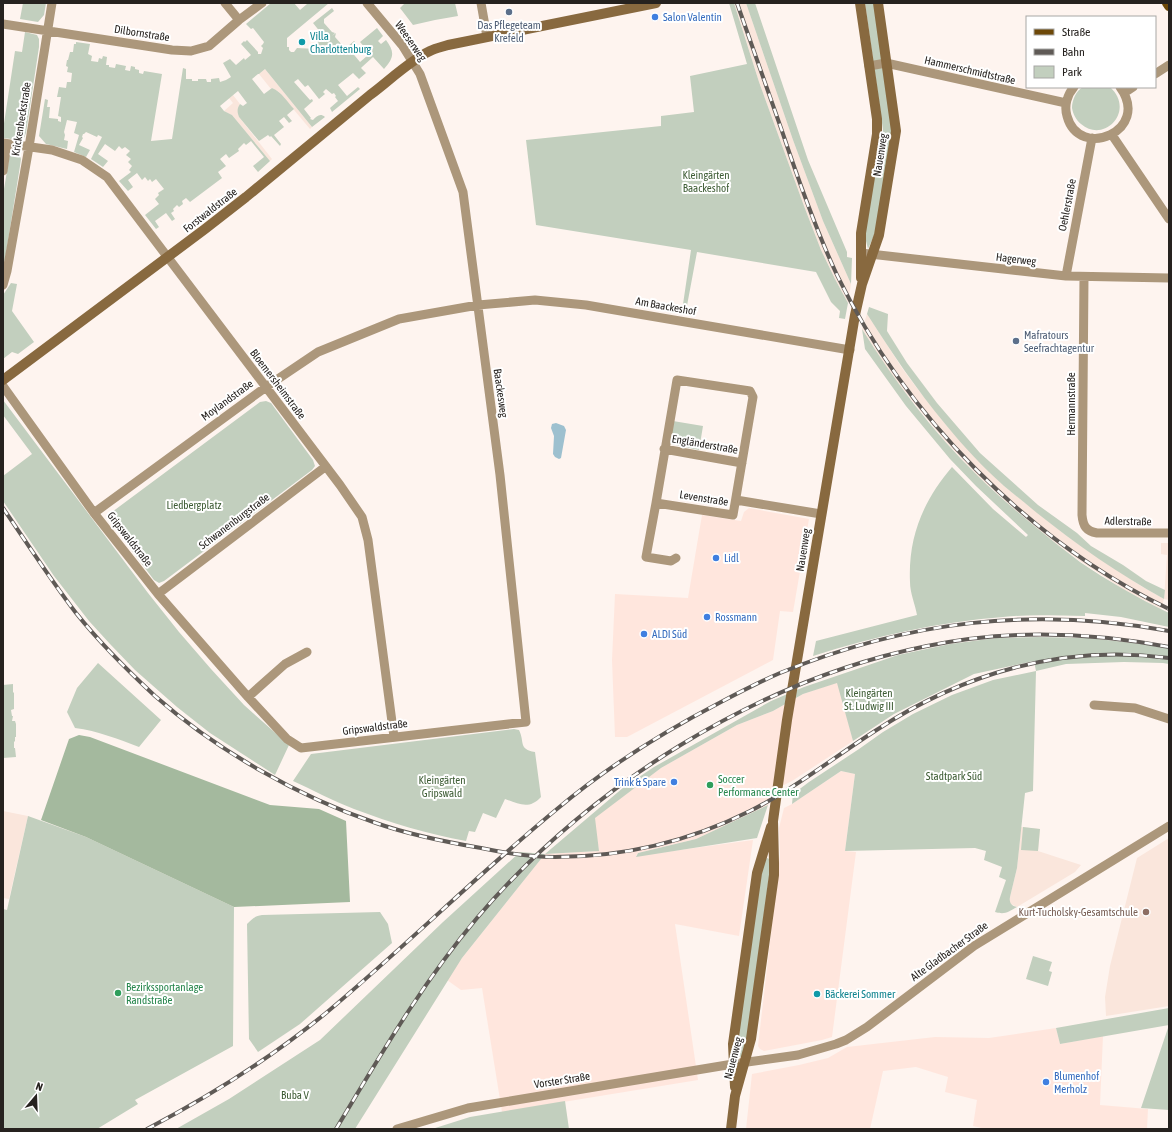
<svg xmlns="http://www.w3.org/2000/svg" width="1172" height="1132" viewBox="0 0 1172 1132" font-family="'Asap Condensed',sans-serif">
  <rect width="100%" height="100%" fill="#fef4ef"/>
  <path fill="#ffe6dd" d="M749,508L809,519L793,612L780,611L773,660L627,737H615L612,660L615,594L688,598L702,515L741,521L744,512Z
    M838,682L853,741L792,781L770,792L768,805L696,839L638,853L636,856L753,840L739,936L675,924L698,1080L502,1112L482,988L461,990L447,980L462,958L545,854L599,851L594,818L661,768L737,725L773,711L803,694Z
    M841,771L855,774L845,851L856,852L832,1037L822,1040L764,1051L760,1049L758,1046L780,855L779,828L784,808L792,804Z
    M1056,1028L1060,1044L1103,1036L1100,1105L1148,1109L1147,1129H986L973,1126L977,1100L945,1092L948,1077L916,1067L883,1071L870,1129H746L752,1074L799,1065L828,1058L847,1047L935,1037L989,1038Z"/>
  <path fill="#fae6dc" d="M734,3H746L793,140L823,221L851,284L848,303L835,279L821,250L804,206L759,82Z
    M265,69L312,127L310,129L279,92L272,88L271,89L259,74Z
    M233,95L240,104L238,108V113L239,117L272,159L270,161L232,115L224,111L233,103L229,98Z
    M867,314L902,368L916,387L947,426L974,456L1004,486L1068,537L1141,586L1164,599L1167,555L1161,554V543H1169V600L1164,599L1161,609L1123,589L1080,561L1048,537L1013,508L978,476L944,440L893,377L862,329Z
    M3,811L28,816L9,899L3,898Z
    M1021,827L1040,829L1038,851L1081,865L1075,872L1017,907L1011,904L1009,901L1017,868Z
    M1169,838V1006L1106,1016L1105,997L1110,966L1137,858Z"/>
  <path fill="#c2cfbe" d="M23,3H46L44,15L38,22L20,19Z
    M271,3H294L300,10L307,4L306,3H329L287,38V47H289V50L291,52H294L297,48L317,49L318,36L321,33L313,23L332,8L334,11L324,19V23L332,32L335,33L332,36L336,33L335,37L343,46L347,47L354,41L357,44L350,50L360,62L367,56L364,53L367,50L360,42L377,28L383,36L378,41L381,44L386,40C395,52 394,58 384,69L373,57L362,67L361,68L366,73L359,79L353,73L338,85L347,96L358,87L360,89L332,112L330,108L338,101L335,97L336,96L334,93L332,94L326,89L323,92L325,94L319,99L308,85L305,87L298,79L294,82L310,100L312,99L313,101L304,109L311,118L310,119L313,120C317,116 320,113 325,117L312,127L265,69L259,74H258L252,79L264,94L272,88C282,92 287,102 294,109L287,115L292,121L289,123L284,117L279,121L284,127L274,135L281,144L280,146L271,136L270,137L268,135L259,141L239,117C237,112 237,108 240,104L243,106L247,103L238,91L220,106L224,111L232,115L270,161L258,172L253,166L264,157L251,141L246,145L244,143L238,149L239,151L229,158L226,154L220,159L226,166L218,172L222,178L190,202L186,198L182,201L183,204L179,207L177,205L173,209L174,211L171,213L175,219L172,221L166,213L155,221L159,227L156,229L145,215L159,204L155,199L159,195L158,193L164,189L156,179L152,182L150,179L148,181L145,177L142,180L137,173L128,180L133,187L128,191L119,181L131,172L129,170L132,166L128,162L131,159L126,155L130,151L125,147L122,149L119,146L115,151L105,144L98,154L108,161L103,167L91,159L102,137L98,135L97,137L86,132L84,134H83L82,137L83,138L79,145L90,150L86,157L74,152L79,135L74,133L77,122L67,120L64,132L65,135L64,140L68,141L67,149L46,144L39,136L45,99L48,100L47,107H50L49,118L58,119V121L61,122V117L58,116L61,97H57L59,87L66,88L67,82H71L72,73L67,72L68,67L66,66L67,60H68L70,52H73L74,44H76V42L90,44L88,54L92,56L91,61L98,62L99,58L102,59L103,56L107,57L106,65H109V67L115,68L116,64L126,66L125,70L130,71L131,66L135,67V69L139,70V73L143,74L144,71L162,74L151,141L172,139L183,68L186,69V79H192V81H198V79H206L207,82H211V79L219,78L220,82L226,80L231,77L223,63L230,59L236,65L244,58L245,60L251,55L241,44L244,41L245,42L247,40L258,52V54H261L263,48L261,46L263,44L264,42L253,28L251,29L246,24Z
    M405,3H455L458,16L435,20L413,25L400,8Z
    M729,3H734L759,82L804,206L821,250L835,279L848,303L845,319L839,318L840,311L831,302L816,272L697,252L686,311H682L691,250L536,225L526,140L661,126V116L694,112L690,76L747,64Z
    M746,3H755L808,160L847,252V257L852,258L851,284L823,221L793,140Z
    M865,3H874L892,132L876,231L868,249L864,233L883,130Z
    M25,32L37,35L39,39V47L26,133L24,138L19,140L3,138V130L15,51L22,52Z
    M1083,87H1110C1136,111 1104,144 1081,124C1076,120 1073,114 1072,108C1072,100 1076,91 1083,87Z
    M10,153L19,154L21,159L20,166L3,272V195Z
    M11,283L17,284L12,311L34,342L18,354L12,352L3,359V295Z
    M869,307L888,314L887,331L907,363L937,403L980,453L1038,505L1077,533L1091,546L1123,565L1146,581L1165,590L1164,599C1119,574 1077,545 1037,513C1026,504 1015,495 1004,486C983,467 963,446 946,425C916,389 892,353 867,314Z
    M862,329C895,382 933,432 978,476C995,493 1014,509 1032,524C1048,537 1064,550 1080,562C1108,581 1138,598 1169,613V627L1121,617L1085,613V616C1058,616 1030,614 1003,617C938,622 875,636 813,656L816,641L917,615C915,604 910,593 910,582C908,537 923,501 952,467L993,509L1026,537L1028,535L976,486L950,459L906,406L865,349Z
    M3,400L148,593L179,632L211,669L244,705L289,745L275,775L210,733L177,707L135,670L110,644L89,621L54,576L3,501V476L32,454L3,415Z
    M266,401L271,403L313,460L315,466L312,470L164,581L159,583L154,580L111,523L110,516L112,512L260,402Z
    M673,421L703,426L699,450L671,444L670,443Z
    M1038,637L1089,638L1142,644L1169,649V664L1163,663L1124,662L1066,664L1036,671L1033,791L1025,793L1017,868L1010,897C1009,902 1011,906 1017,907C1008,912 1005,915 995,912L1006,880L999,877L1002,867L984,860L986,851L975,848L845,851L855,774L841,771L792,804L793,794L809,782L859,749L883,732L913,714L952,695L993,680L1036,671L1034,661L974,674L894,714L853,741L837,683L803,694L773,711L737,725L661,768L595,818L599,851L545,854L462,958L355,1129H176L229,1099L320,1040L443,922L520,852L545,854L624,787L654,767L771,701L804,687L898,655L950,644L996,638Z
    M98,663L161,720L139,747C118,739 98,731 75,728L67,712L77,688Z
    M13,684V692L14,693V709L11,710L12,716H13L12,721H15L16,724V737H15V741L14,742V748H15L16,757L3,758L4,745L3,741V685Z
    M514,729L519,730C525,742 518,749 535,752L541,797C529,810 519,804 505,799L496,818L483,813L475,832L469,831L466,841C428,834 391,823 354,809C333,801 313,790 293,781L311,754Z
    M768,805L757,838L636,857L638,853L696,839Z
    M28,816L86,837L234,907L233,1046L135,1100L138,1104L97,1129H3V909L7,910Z
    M1023,827L1040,829L1038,851L1021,850Z
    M768,858L771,863L747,1039L742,1056L740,1057L737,1055V1047L760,873L765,859Z
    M380,912L388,924L392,943L300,1024L258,1052L249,1039L247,924C252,919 255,916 262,915Z
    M1033,956L1052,962L1049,971L1052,972L1048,986L1026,979Z
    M1169,1008V1110L1141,1108L1169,1025L1060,1044L1056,1028Z
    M565,1101L569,1129H432L470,1117Z"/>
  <path fill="#a4b99e" d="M79,735L90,737L270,805L319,809L346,821L350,902L234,907L86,837L41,820L69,739Z"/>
  <path fill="#9dc0cf" d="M556,423L564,426L566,430L561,458L559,459L555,457L553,454L554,436L551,428L552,424Z"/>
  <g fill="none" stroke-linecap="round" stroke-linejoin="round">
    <path stroke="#ac977b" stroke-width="9" d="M225,3L239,20
      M481,3L487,37
      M3,24L172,50L191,51L209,46L239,20L262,3
      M869,66L886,63L1066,103
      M1155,74L1169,65
      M1074,87C1067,95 1064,106 1067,116C1079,161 1152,131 1120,87
      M1124,93L1133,87
      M1112,135L1169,219
      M3,143L52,150L82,160L107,177L340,485L362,517L368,540L394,737
      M3,171L7,144
      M861,253L1066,276L1169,278
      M1066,276L1092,138
      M1084,277L1082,515C1083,526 1086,531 1097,533H1169
      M3,285L7,271L29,147L52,3
      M3,386L94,513L158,594L248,697L287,739L301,748L526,722L500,475L463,192L420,74L402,45L367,3
      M664,449L742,463
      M736,500L821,514
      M656,503L677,380L750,391L753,397L733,515L656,503L646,557L671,561L676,558
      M94,513L266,387L318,352L399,319L478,305L535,300L586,305L621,311L850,350
      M158,594L325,467
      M248,697L285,664L307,652
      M1094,705L1135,708L1169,719
      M397,1129L468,1108L733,1064L798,1055L836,1044L846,1040L867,1027L974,946L1169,826"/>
    <path stroke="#88693f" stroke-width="10" d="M860,3L877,119V134L861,233V278
      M3,380L205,229L246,197L370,95C389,81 409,61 430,51C436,48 442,47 448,45L656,3
      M735,1087L733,1044L757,873L771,827
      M731,1129L735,1096L751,1039L774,875V863L773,821L787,720L855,315L862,284L879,235L896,131L878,3"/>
    <path stroke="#6d4808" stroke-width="10" d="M1167,3L1169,6"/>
    <g stroke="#5f5a56" stroke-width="4">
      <path id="rail" d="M737,3C752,46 767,88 782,131C798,179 815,228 837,275C905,415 1028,541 1169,609
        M3,508C27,543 50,579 76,613C100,643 127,670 155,696C216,750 299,797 376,823C410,835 446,842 481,848C505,853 530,857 555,857C623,857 688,842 750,811C794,789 833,758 875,731C963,673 1063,644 1169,658
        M147,1129C210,1096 271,1058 326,1013C405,947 478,874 557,809C607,767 663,732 721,702C740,692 759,682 780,673C907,621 1033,606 1169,631
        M336,1129C380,1056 422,983 477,918C589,786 757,680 927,646C1007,629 1089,632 1169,647"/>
    </g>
    <use href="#rail" stroke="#fff" stroke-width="2.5" stroke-dasharray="8" stroke-linecap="butt"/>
  </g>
  <g fill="#5c6f8a" stroke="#fff" stroke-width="1.5">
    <circle cx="509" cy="12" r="4"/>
    <circle cx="1016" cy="341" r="4"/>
  </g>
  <g fill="#3f7fe0" stroke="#fff" stroke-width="1.5">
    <circle cx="655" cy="17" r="4"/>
    <circle cx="716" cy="558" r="4"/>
    <circle cx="707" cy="617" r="4"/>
    <circle cx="644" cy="634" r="4"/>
    <circle cx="674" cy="782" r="4"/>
    <circle cx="1046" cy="1082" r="4"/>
  </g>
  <g fill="#0f9aa8" stroke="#fff" stroke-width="1.5">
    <circle cx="302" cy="42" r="4"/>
    <circle cx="817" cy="994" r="4"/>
  </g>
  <g fill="#2e9e5b" stroke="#fff" stroke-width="1.5">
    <circle cx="710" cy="785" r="4"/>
    <circle cx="118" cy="993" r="4"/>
  </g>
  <circle fill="#8d6e63" stroke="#fff" stroke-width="1.5" cx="1146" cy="912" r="4"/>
  <g text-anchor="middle" stroke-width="4" stroke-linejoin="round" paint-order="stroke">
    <g font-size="11" fill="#366cbe" stroke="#fff" text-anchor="start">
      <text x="663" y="21">Salon Valentin</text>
      <text x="724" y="562">Lidl</text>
      <text x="715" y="621">Rossmann</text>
      <text x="652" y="638">ALDI Süd</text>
      <text x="666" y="786" text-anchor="end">Trink &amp; Spare</text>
      <text x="1054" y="1080">Blumenhof<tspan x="1054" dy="13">Merholz</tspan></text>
    </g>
    <g font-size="11" fill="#4e5e75" stroke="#fff">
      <text x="509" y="29">Das Pflegeteam<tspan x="509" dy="13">Krefeld</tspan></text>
      <text x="1024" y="339" text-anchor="start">Mafratours<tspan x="1024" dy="13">Seefrachtagentur</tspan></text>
    </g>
    <g font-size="11" fill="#26221f" stroke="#fff">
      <text transform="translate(142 33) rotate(9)" y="4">Dilbornstraße</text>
      <text transform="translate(411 41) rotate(55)" y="4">Weeserweg</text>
      <text transform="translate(970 70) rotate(13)" y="4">Hammerschmidtstraße</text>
      <text transform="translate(21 119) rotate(-81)" y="4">Krickenbeckstraße</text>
      <text transform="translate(880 155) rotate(-81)" y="4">Nauenweg</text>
      <text transform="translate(1067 205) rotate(-79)" y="4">Oehlerstraße</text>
      <text transform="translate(210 210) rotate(-38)" y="4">Forstwaldstraße</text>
      <text transform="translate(1016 259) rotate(7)" y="4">Hagerweg</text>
      <text transform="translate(666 306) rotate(10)" y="4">Am Baackeshof</text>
      <text transform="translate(278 384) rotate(53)" y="4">Bloemersheimstraße</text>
      <text transform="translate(501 393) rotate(82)" y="4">Baackesweg</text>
      <text transform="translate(227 400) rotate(-36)" y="4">Moylandstraße</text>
      <text transform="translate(1071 404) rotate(-90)" y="4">Hermannstraße</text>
      <text transform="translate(705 444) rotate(10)" y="4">Engländerstraße</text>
      <text transform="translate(704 498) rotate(9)" y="4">Levenstraße</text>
      <text transform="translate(234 521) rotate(-37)" y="4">Schwanenburgstraße</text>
      <text transform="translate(1128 521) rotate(1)" y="4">Adlerstraße</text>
      <text transform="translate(130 539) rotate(52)" y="4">Gripswaldstraße</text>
      <text transform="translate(803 550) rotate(-81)" y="4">Nauenweg</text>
      <text transform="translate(375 727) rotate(-7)" y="4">Gripswaldstraße</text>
      <text transform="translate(949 951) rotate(-36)" y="4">Alte Gladbacher Straße</text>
      <text transform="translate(733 1058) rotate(-75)" y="4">Nauenweg</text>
      <text transform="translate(562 1080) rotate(-9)" y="4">Vorster Straße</text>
    </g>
    <g font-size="11" fill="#0d838f" stroke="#fff" text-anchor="start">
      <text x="310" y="40">Villa<tspan x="310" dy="13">Charlottenburg</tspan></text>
      <text x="825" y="998">Bäckerei Sommer</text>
    </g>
    <g font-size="11" fill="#3d5c34" stroke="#fff">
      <text x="706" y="179">Kleingärten<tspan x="706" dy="13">Baackeshof</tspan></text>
      <text x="194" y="509">Liedbergplatz</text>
      <text x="869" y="697">Kleingärten<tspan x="869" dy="13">St. Ludwig III</tspan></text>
      <text x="954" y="780">Stadtpark Süd</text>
      <text x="442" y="784">Kleingärten<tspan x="442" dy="13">Gripswald</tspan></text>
      <text x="295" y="1099">Buba V</text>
    </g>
    <g font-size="11" fill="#27864d" stroke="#fff" text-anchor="start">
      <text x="718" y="783">Soccer<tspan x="718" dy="13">Performance Center</tspan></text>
      <text x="126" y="991">Bezirkssportanlage<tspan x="126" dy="13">Randstraße</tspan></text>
    </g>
    <g font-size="11" fill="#785e54" stroke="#fff" text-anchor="end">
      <text x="1138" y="916">Kurt-Tucholsky-Gesamtschule</text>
    </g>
  </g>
  <rect width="1172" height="1132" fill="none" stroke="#26221f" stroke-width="8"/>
  <rect x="1026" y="16" width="130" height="72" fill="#ffffff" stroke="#a8a7a5"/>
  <rect x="1034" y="29" width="20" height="6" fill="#6d4808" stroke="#a8a7a5"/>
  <text x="1062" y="36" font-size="12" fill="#26221f">Straße</text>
  <rect x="1034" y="49" width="20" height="6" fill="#5f5a56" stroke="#a8a7a5"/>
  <text x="1062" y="56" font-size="12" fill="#26221f">Bahn</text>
  <rect x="1034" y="66" width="20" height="12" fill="#c2cfbe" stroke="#a8a7a5"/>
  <text x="1062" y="76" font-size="12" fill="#26221f">Park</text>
  <g transform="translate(36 1096) rotate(19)" stroke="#ffffff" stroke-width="3" paint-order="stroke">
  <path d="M0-3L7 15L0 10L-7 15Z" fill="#26221f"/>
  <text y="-6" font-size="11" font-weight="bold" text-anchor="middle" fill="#26221f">N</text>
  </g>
</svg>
